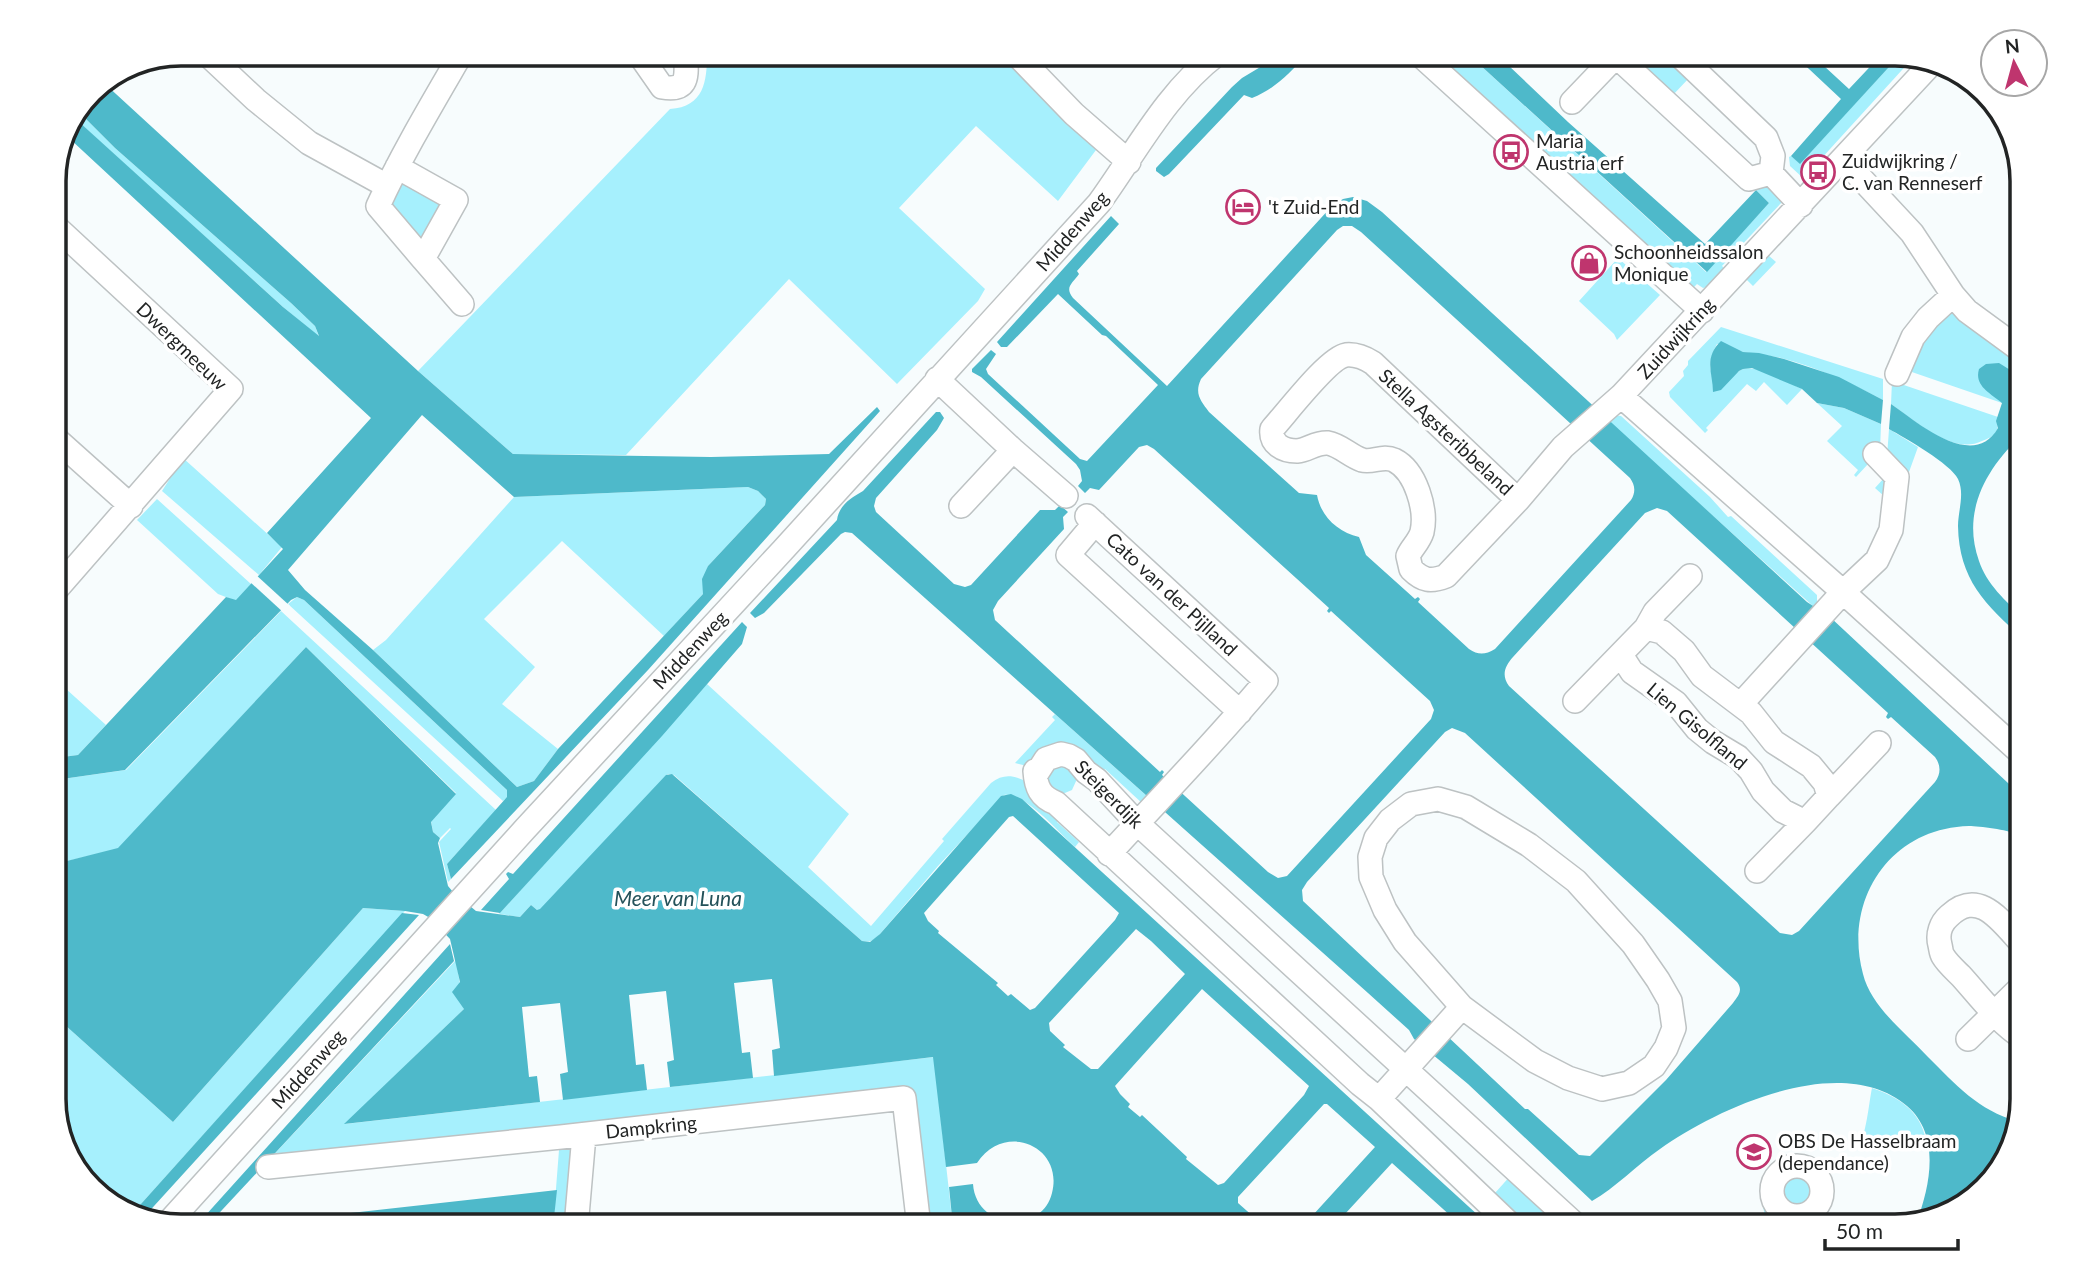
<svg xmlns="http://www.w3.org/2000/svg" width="2077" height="1281" viewBox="0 0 2077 1281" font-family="Lato,sans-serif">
  <rect width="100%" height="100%" fill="#f7fcfd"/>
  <path fill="#a6f0fd" d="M707,54H725L730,59L804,54H1004L1096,150L1058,201L976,126L899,208L985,289L978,301L897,384L789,279L626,455L513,454L418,371L670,109C704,107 707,81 707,54Z
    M1433,54H1468L1706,272L1769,203L1756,190L1761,185L1768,187L1783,201L1722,266L1725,269L1707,287L1703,288L1697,284L1691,290Z
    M1652,54H1664L1690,77L1672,96L1645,70V62Z
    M1900,55L1912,59L1820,160L1816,158L1808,166L1811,169L1803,178L1790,166L1789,157L1791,156L1800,163Z
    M81,114L115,148L291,303L315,326L319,337L283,307L97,139L78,121Z
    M406,178L438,197L439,206L418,242L389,209Z
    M1768,255L1776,262L1753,286L1746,279Z
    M1618,258L1660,295L1617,340L1614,334L1579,301Z
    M1955,303L2023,360V378L2017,375L2002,403L1906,370L1912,353Z
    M1721,327L1883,379V400C1850,383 1817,367 1781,358C1768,355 1755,354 1743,352C1731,349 1732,343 1717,344C1707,363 1710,370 1716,390C1727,386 1732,373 1743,369C1757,364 1788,383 1802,389L1787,405L1764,382L1756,391L1747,384L1706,428L1708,430L1705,433L1670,397L1669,392L1684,376L1683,371L1688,365V361Z
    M1892,381L1998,417C1997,423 1999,427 1996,432C1993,437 1987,439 1982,441C1953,456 1914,420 1891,404Z
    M1817,403L1844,408L1881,424L1880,451L1886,480L1885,497L1875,488L1884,478L1868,464L1856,477L1854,475L1858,470L1827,441L1842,426Z
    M1613,415L1621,416L1710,497L1728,517L1731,516L1817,595V602L1814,607L1611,424L1609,419Z
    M1889,429L1918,447L1909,472L1887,457Z
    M183,458L282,547L259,575L162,491Z
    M748,487L758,491L766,499L765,505L708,566L703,594L664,636L562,541L484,619L535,667L502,704L558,749L534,781L517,787L373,650L386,640L514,497Z
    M157,499L251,584L236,601L218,594L137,520Z
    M297,597L304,600L507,790L508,797L503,801L288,604Z
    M281,611L496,810L447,864L451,879L448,882L439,842L451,829L450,828L440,838L433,832L431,821L456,793L306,647L118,849L55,864V780L126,770Z
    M55,679L106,725L78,755L55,758Z
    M707,684L849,814L808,867L871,926L944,841L942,839L991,783C1018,761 1044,798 1062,816L1057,822L1079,842L1075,847C1059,833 1025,792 1004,795L938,866L880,934C874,940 871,943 862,941L674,775L668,774L540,910H537L531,905L520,917L499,914Z
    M1055,714L1148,797L1143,804L1105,769L1099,776L1034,755L1027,766L1015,763L1055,720L1052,717Z
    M1060,763L1075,771L1077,779L1072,790L1060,795L1047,788L1046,773Z
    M363,908L405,911L132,1214L117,1210L71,1164L55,1108V1016L173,1122Z
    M456,960L464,1009L345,1124L934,1057L953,1227H927L912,1091L267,1162Z
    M1872,1088C1898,1097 1920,1110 1926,1140L1858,1146C1866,1138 1869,1102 1872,1088Z
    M578,1147L570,1227H553L559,1150Z
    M1780 1188a16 16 0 1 1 32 0a16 16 0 1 1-32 0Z
    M1512,1174L1554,1212L1540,1227H1532L1495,1193Z
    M1768,1205C1777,1211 1782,1215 1783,1227H1765V1217L1763,1206Z"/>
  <path fill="#4eb9ca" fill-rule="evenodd" d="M1282,54H1307C1290,73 1275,89 1252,98L1244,95L1169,174L1164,177L1156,171V168L1232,87L1242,78Z
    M1468,54H1516L1508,65L1568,122L1705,244L1756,190L1769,203L1707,272Z
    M1793,54H1811L1849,89L1882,54L1900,55L1800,164L1791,156L1841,99Z
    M104,83L418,371L513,454L711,457L829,454L877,407L880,411L648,670L451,879L447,864L507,797V790L304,600L297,597L291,600L125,770L55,780V758L78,755L226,597L236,600L283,549L267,533L371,418L70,139L78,121L283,307L319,336L315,326L291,303L115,148L81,114L92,91ZM422,415L514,497L748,487L758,491L766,499L765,505L708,566L702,579L703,594L558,749L534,781L517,787L373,650L305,590L288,570Z
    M1353,197L1367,201L1382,212L1807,602L1830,617L2023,797V840C2020,838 2018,836 2015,834C2009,830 1979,826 1969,826C1890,828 1843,900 1863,974C1871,1007 1906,1033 1928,1057C1955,1084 1979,1111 2017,1121L2006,1164L1960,1210L1917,1221C1930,1186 1941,1135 1907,1106C1842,1051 1719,1107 1660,1149C1637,1165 1615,1188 1592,1201L1468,1084L1414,1039L1409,1030L1368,993L852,533L845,532L841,534L764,613L755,618L750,613L837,520C839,505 851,498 863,491L936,412H940L944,418L937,430L876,498L874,506L876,512L954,584L965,587L971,585L1040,510H1055L1060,505L1068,512L1063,517L1064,529L998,601L993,610L995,620L1160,772L1162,770L1164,772L1162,775L1268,872L1278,878L1287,876L1431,719L1434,710L1430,701L1331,611L1329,613L1327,611L1329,608L1307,588L1154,449L1147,445L1139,447L1099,490L1090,488L1085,493L1078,486L1082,481L1080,470L1076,464L981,377L972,372V369L991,350L996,354L986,369L988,374L1080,459L1087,461L1158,385L1106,336L1102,335L1058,294L1007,347H1001L997,342L1111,216L1119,224L1077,271L1079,274C1073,283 1064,287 1073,298L1167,386L1332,206L1343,199ZM1343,226H1352L1361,232L1630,478C1635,485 1636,492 1631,500L1495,649C1485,655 1478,655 1469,649L1418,602L1420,599L1418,597L1415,599L1366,555L1359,537C1338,532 1321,517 1317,495L1299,493L1209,412C1201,401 1194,394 1201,379L1337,230ZM1657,508L1667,511L1888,713L1886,717L1888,719L1891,717L1935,757C1941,765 1941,774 1935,782L1830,897L1799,931L1792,935L1780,933L1509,686C1501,675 1505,666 1513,657L1645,513ZM1452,728L1465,733L1737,982C1743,990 1739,995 1733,1003L1666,1080L1590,1156L1579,1155L1528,1109H1525L1303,901L1302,890L1307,882L1445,732Z
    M1721,341L1743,352L1759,353L1784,359L1839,377L1883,400L1881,424L1844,408L1817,403L1802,389L1752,368L1743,369L1739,371L1721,390L1713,392C1713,374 1703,358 1721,341Z
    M1999,363L2023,378V434C1987,467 1961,511 1979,561C1986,583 2006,602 2023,617V638C1985,605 1959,579 1958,526C1958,511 1965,494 1958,479C1951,464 1905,438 1889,429L1891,404C1916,421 1973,472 1998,428L1996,421L2002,403C1990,393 1974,386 1979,369L1986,364Z
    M742,622L747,627L742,644L662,736L500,913L481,910L509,879L506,874L508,872L513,874Z
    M306,647L456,794L431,822L433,832L440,838L438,843L448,886L453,892L476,911L520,917L531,905L537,910L540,909L666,775L672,774L862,941L870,942L880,934L1001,796L1011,794L1022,799L1491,1227H1463L1392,1163L1333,1227H1302L1375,1147L1327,1104H1324L1238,1197V1203L1255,1218L1253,1221L1259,1227H953L949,1187L973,1184C976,1229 1041,1236 1052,1193C1064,1146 1005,1121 977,1163L946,1167L933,1057L774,1076L772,1050L780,1048L772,979L734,983L742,1053L750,1052L753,1078L670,1087L667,1062L674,1060L666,991L629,995L636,1065L644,1064L647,1090L563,1100L560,1074L568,1072L560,1003L522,1007L529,1077L537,1076L540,1102L344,1124L464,1009L452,992L460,982L450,939L430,918L423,914L405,911L363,908L173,1122L55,1016V864L118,848ZM1013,816L1119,913L1115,920L1035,1008L1030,1010L1011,994L1008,996L996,985L998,983L938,933L939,931L928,921L924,913L1009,817ZM1136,929L1151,941L1185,974L1098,1069H1091L1063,1047L1065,1045L1050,1031L1049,1023ZM1202,989L1309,1086L1304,1095L1224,1183L1218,1185L1186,1159L1187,1157L1142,1115L1140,1117L1128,1107L1130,1104L1120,1094L1115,1086Z
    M402,913L419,915L144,1217L132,1214Z
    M450,944L454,961L209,1224L212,1227H195Z
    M557,1190L553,1227H224Z"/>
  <path fill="#f7fcfd" d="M255,574L290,606L284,613L249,581Z"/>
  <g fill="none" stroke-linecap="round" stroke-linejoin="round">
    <g stroke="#bdc2c3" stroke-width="26">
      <path id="minor" d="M207,54L256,100L309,143L387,186
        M639,54L662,87C690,92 686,75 686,54
        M1016,54L1074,114L1129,162
        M1419,54L1702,311
        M1678,54L1766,138L1773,156L1771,173
        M1616,56L1749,179L1771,173
        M1572,102L1618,54
        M1843,159L1912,233L1953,295L1967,311L2023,352
        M397,167L456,200L423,259L378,206C402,154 432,104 461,54
        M1771,173L1801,205
        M55,226L231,389L55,591
        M423,259L462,304
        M1897,374L1913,337L1928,318L1953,295
        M937,379L1013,450L1066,496
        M1621,396L1833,583L2023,755
        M55,438L131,506
        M1518,500L1373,363C1365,358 1356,354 1346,355C1328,358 1286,414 1272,429C1270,444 1283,451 1297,451C1308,450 1316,442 1328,443C1340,445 1350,456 1362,460C1372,463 1383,455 1394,460C1416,471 1427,510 1422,532C1419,542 1412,547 1408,556L1411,569C1423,581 1431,582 1446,576L1518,500L1563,447L1621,396L1931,64
        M961,506L1013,450
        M1087,516L1266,681C1216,741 1162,796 1109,854
        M1095,523L1068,555L1240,712
        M1646,628L1655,612L1690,576
        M1575,701L1646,628L1662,632L1684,651L1702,676L1751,713L1774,742L1811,766L1825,783L1829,796L1805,822L1783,811L1763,791L1751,771L1738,757L1713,742L1697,729L1676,703L1632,672L1621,655
        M1741,704L1843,592L1877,560L1891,530L1897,477L1875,454
        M1829,796L1879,743
        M1438,799L1466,807L1529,845L1576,881L1633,944L1658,980L1670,1001L1674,1028L1666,1048L1654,1066L1629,1083L1602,1089L1568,1078L1535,1061L1462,1007L1405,942L1385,910L1371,877L1370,857L1376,838L1390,820L1411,804Z
        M1757,871L1805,822
        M2023,945C2002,923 1980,887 1949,916C1941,923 1937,934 1940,945C1941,949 1941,953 1943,956C1947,963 1955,970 1961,976C1980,997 1999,1023 2023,1038
        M1968,1039L2023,985
        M1379,1099L1462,1007
        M1772 1191a25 25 0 1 1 50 0a25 25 0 1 1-50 0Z
        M268,1167L561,1137L904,1098L919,1227
        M168,1223L525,829L783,550L1099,203C1136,152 1166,93 1217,54
        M576,1227L584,1135
        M1513,1227L1379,1099L1360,1084L1056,803C1040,797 1036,787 1035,771L1037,773L1046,759L1061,754L1069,756L1076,760L1086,772L1097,780L1137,823L1578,1227"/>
    </g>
    <use href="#minor" stroke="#fff" stroke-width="23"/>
  </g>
  <defs>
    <g id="bus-ring" transform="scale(1.75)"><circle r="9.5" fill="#fff" stroke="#bf356e" stroke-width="1.5"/><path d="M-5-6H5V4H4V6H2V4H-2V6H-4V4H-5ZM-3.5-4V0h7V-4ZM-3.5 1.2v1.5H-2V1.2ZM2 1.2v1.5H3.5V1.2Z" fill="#bf356e"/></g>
    <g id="hotel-ring" transform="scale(1.75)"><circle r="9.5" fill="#fff" stroke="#bf356e" stroke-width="1.5"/><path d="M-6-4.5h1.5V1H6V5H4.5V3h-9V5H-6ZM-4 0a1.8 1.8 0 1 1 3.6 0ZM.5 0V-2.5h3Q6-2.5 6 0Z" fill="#bf356e"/></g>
    <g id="shop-ring" transform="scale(1.75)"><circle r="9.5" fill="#fff" stroke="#bf356e" stroke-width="1.5"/><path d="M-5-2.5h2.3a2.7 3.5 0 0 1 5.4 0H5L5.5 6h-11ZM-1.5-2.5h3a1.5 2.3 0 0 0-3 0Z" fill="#bf356e"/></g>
    <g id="school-ring" transform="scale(1.75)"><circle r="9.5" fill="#fff" stroke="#bf356e" stroke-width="1.5"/><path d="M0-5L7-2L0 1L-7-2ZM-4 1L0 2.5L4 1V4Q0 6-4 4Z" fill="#bf356e"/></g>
  </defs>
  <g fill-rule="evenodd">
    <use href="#bus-ring" x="1511" y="152"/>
    <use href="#bus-ring" x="1818" y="172"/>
    <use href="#hotel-ring" x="1243" y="207"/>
    <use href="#shop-ring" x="1589" y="263"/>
    <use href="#school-ring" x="1754" y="1152"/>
  </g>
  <g text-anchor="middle" stroke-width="7" stroke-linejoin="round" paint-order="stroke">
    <g font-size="19" fill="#222424" stroke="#fff" text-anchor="start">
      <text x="1536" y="148">Maria<tspan x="1536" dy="22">Austria erf</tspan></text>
      <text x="1842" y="168">Zuidwijkring /<tspan x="1842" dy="22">C. van Renneserf</tspan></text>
      <text x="1268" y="214">'t Zuid-End</text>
      <text x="1614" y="259">Schoonheidssalon<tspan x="1614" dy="22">Monique</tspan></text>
      <text x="1778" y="1148">OBS De Hasselbraam<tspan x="1778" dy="22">(dependance)</tspan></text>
    </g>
    <g font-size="19" fill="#222424" stroke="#fff">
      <text transform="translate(1072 231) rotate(-49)" y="7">Middenweg</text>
      <text transform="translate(1676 338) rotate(-47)" y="7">Zuidwijkring</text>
      <text transform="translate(182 346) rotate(44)" y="7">Dwergmeeuw</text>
      <text transform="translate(1446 432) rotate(43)" y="7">Stella Agsteribbeland</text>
      <text transform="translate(1172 594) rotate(43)" y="7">Cato van der Pijlland</text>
      <text transform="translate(690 650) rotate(-47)" y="7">Middenweg</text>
      <text transform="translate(1697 726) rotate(40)" y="7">Lien Gisolfland</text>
      <text transform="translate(1109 794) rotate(45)" y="7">Steigerdijk</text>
      <text transform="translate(308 1069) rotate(-48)" y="7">Middenweg</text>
      <text transform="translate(651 1127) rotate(-6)" y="7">Dampkring</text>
    </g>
    <g font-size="21" font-style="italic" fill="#24525a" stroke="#fff">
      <text x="678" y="906">Meer van Luna</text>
    </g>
  </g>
  <path d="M0 0H2077V1281H0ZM181 66H1895A115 115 0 0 1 2010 181V1099A115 115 0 0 1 1895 1214H181A115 115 0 0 1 66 1099V181A115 115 0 0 1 181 66Z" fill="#fff" fill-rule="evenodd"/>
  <path fill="none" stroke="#222424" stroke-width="3.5" d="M181 66H1895A115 115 0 0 1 2010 181V1099A115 115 0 0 1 1895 1214H181A115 115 0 0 1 66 1099V181A115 115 0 0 1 181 66Z"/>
  <g transform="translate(2014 63) rotate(354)"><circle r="33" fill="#ffffff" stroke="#a7a7a7" stroke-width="2"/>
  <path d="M0-5L12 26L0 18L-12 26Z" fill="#bf356e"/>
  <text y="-10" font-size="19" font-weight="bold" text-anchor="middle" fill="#222424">N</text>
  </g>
  <path d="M1825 1239v10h133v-10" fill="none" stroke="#222424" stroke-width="3.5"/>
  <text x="1836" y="1239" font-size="21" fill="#222424" stroke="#ffffff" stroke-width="5" paint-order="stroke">50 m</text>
</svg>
